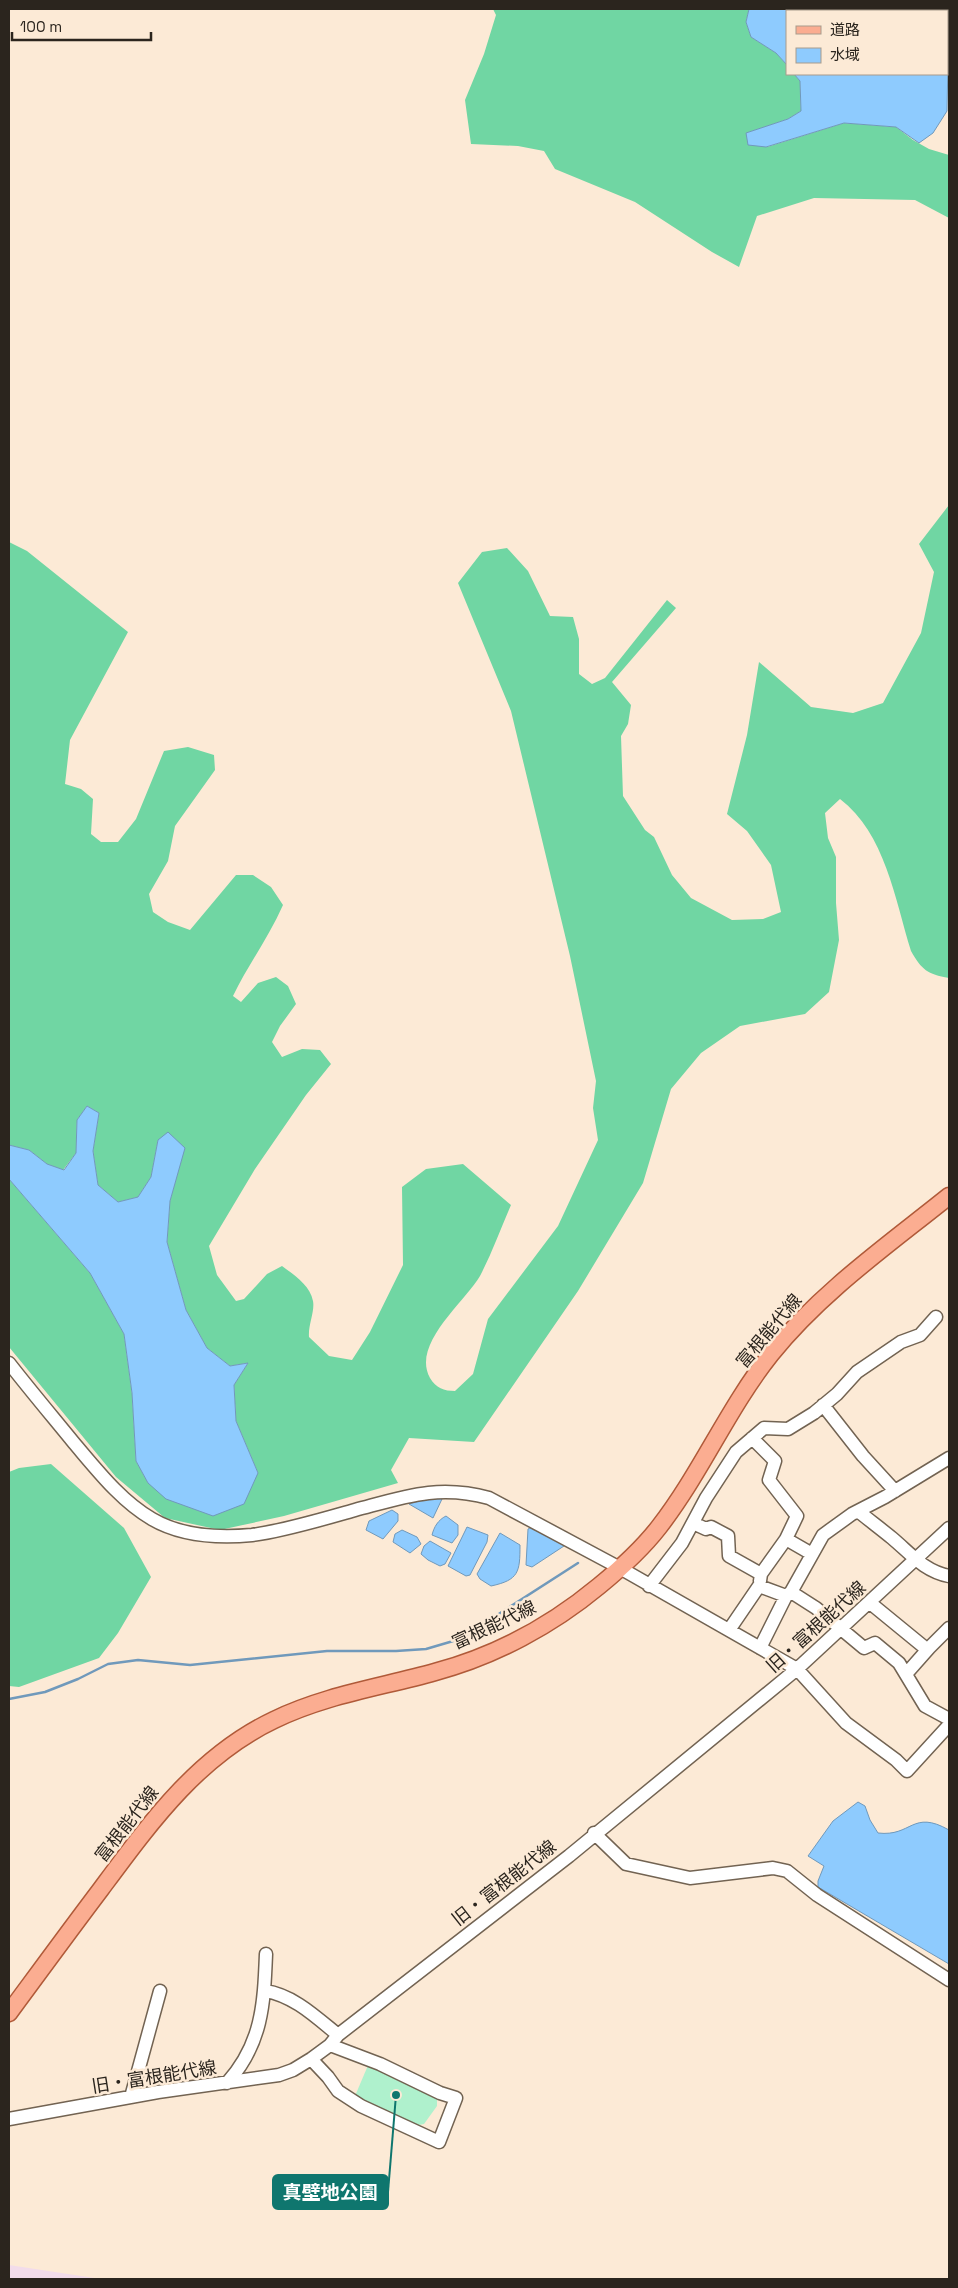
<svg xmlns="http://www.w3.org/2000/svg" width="958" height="2288" viewBox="0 0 958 2288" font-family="'Space Grotesk','Noto Sans JP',sans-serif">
  <rect width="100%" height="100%" fill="#fcead6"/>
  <path fill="#f2dcea" d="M9,2265L101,2279H9Z"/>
  <path fill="#aff1cd" d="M369,2063L437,2095V2106L424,2124L408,2127L355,2096Z"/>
  <path fill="#70d6a3" d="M493,9H749L746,22L751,37L776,53L787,65V74H794L800,81L801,111L788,119L747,133L767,147L844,123L896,127L913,140L929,149L949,155V218L915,200L814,198L757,216L739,267L712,252L635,202L555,169L544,151L518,146L471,144L465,100L484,54L496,15Z
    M949,505V978C927,974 922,970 911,951C895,899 885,833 840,799L825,813L828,838L836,857V903L839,940L829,992L805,1014L740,1026L701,1053L671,1089L643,1183L578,1291L474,1442L409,1438L391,1470L398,1483L284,1516L220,1530L165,1518L116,1477L9,1347V1179L90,1273L124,1334L132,1394L136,1461L148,1483L258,1473L236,1421L234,1385L248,1363L230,1366L207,1348L186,1310L167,1242L170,1201L184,1148L158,1140L151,1177L138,1197L118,1202L98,1185L93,1151L99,1113L87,1106L77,1120L76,1153L63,1170L47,1164L29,1150L9,1145V542L27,551L128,632L70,740L65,784L81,789L93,799L91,834L101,842H118L136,819L164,751L188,747L214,755L215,770L175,826L168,861L149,894L153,912L168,922L190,930L236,875H253L271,887L283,905C269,937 248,965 233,996L241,1002L258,983L276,977L288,986L296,1004L280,1026L272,1042L282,1057L302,1049L320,1050L331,1064L306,1095L255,1169L209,1246L217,1275L236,1301L244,1299L267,1274L282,1266C294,1275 310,1285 313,1301C315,1311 308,1325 309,1337L329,1356L352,1360L370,1332L403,1265L402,1187L426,1169L463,1164L511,1205C501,1228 492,1253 480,1276C465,1302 411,1344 430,1378C436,1388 444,1391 455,1391L473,1374L488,1319L558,1226L598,1140L593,1108L596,1081L570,956L511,711L458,583L482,552L507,548L528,571L550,616L573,617L579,639V674L592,684L605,678L667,600L676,608L612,682L631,705L628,724L621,736L623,796L645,830L654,837L672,875L691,898L732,920L763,919L781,912L771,865L747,831L727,814L747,735L759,662L811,707L853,713L883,703L921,633L934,572L919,544Z
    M51,1464L124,1528L151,1577L118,1633L99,1658L19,1687L9,1686V1472L19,1468Z"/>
  <path fill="#8ecbfe" stroke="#7099bb" d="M749,9H949L947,111L933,133L919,143L896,127L844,123L766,147L748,145L746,133L788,119L801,111L800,81L794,74H947V11H787V65L776,53L751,37L746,22Z
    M87,1106L99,1113L93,1151L98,1185L118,1202L138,1197L151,1177L158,1140L168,1132L185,1148L170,1201L167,1242L186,1310L207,1348L230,1366L248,1363L234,1385L236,1421L258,1473L244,1504L213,1516L166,1499L148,1483L136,1461L132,1393L124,1334L90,1273L9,1179V1145L29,1150L47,1164L64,1170L76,1153L77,1120Z
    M435,1496L442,1499L433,1518L409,1504Z
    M392,1510L398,1514V1521L383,1539L366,1530L369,1521Z
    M446,1516L458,1525V1535L452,1543L432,1535C434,1527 438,1520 446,1516Z
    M467,1527L488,1535L487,1542L470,1575L466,1576L448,1566Z
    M530,1528L563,1543L564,1546L532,1567L526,1565L528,1529Z
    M402,1530L417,1537L421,1544L410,1553L393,1542L395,1534Z
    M500,1533L520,1545C520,1572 519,1580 491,1586L480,1579L477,1574Z
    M430,1541L451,1553L445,1564L440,1566L428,1560L421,1554L424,1546Z
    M858,1802L865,1806L870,1820L878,1833C912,1837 912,1809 949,1830V1964L818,1887V1881L824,1866L808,1856L833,1821Z"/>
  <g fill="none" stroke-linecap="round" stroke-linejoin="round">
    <path stroke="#7099bb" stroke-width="2.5" d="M9,1699L45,1692L78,1679L108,1664L138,1660L190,1665L327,1651H396L426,1649L460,1639L578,1563"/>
    <g stroke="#726352" stroke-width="15">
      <path id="minor" d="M9,1363C30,1390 52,1416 74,1443C97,1470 121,1501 152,1519C181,1536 219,1538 252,1535C284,1531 323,1519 355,1510C404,1497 438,1484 489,1498L620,1568L797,1669L846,1723L896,1760L907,1771L949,1725
        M823,1405L863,1456L895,1491
        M752,1438L775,1461L769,1480L797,1516L786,1539
        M858,1511C869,1520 881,1529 892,1538C911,1554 924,1571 949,1576
        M693,1523L706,1529L711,1527L728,1536L729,1556L761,1574
        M760,1581L761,1574L786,1539L812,1554
        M649,1586L682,1543L706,1498L736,1452L764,1428L788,1429L814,1413L837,1394L857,1372L901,1342L920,1335L936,1317
        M791,1592L823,1535L852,1514L885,1497L949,1458
        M869,1602L924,1647L929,1648L949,1628
        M729,1630L759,1586L786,1596L791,1592L816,1608L864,1648L875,1643L899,1663L925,1706L949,1719
        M760,1648L786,1596
        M906,1674L929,1648
        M594,1833L626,1864L690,1878L773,1868L787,1871L817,1895L949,1980
        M265,1991C293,1995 316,2017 338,2035
        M311,2059L328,2077L338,2091L361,2106L439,2142L456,2098L440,2093L380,2064L330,2045
        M227,2083C262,2044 264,2005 266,1954
        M131,2097L160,1991
        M9,2119L158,2092L279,2075L293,2070L311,2059L330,2045L338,2035L569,1856L797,1669L949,1528"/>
    </g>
    <g stroke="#b05a39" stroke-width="19">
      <path id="major" d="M9,2013C40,1971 70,1930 101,1889C150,1823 198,1756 274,1720C325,1695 382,1687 435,1672C495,1656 552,1625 599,1586C621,1568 642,1549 659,1527C701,1473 728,1408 771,1354C821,1292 888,1245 949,1196"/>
    </g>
    <use href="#minor" stroke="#fff" stroke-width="12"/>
    <use href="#major" stroke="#fbad91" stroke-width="16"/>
  </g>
  <g text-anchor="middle" stroke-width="5" stroke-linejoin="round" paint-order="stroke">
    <g font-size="18" fill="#2b251e" stroke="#fcead6">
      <text transform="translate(769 1331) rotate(-50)" y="6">富根能代線</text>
      <text transform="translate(494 1625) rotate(-25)" y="6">富根能代線</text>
      <text transform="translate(816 1627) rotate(-42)" y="6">旧・富根能代線</text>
      <text transform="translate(127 1824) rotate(-52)" y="6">富根能代線</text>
      <text transform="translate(504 1883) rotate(-38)" y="6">旧・富根能代線</text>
      <text transform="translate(154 2077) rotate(-9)" y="6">旧・富根能代線</text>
    </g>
  </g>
  <path fill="none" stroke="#0f766e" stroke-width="2" d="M396 2095L388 2192"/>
  <circle fill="#0f766e" stroke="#fcead6" stroke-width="2" cx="396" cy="2095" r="5"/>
  <rect fill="#0f766e" stroke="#0f766e" stroke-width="2" x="273" y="2175" width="115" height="34" rx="5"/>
  <g font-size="19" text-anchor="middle" font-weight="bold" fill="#fff">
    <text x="330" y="2199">真壁地公園</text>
  </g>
  <rect width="958" height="2288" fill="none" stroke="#2b251e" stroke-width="20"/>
  <rect x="786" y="10" width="162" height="65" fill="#fcead6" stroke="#a89b8c"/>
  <rect x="796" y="26" width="25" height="8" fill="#fbad91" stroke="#a89b8c"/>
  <text x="830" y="35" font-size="15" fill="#2b251e">道路</text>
  <rect x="796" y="48" width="25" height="15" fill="#8ecbfe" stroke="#a89b8c"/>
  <text x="830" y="60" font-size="15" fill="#2b251e">水域</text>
  <path d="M12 32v8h139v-8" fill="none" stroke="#2b251e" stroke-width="2.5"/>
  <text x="20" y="32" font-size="15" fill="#2b251e" stroke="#fcead6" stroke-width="4" paint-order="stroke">100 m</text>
</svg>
